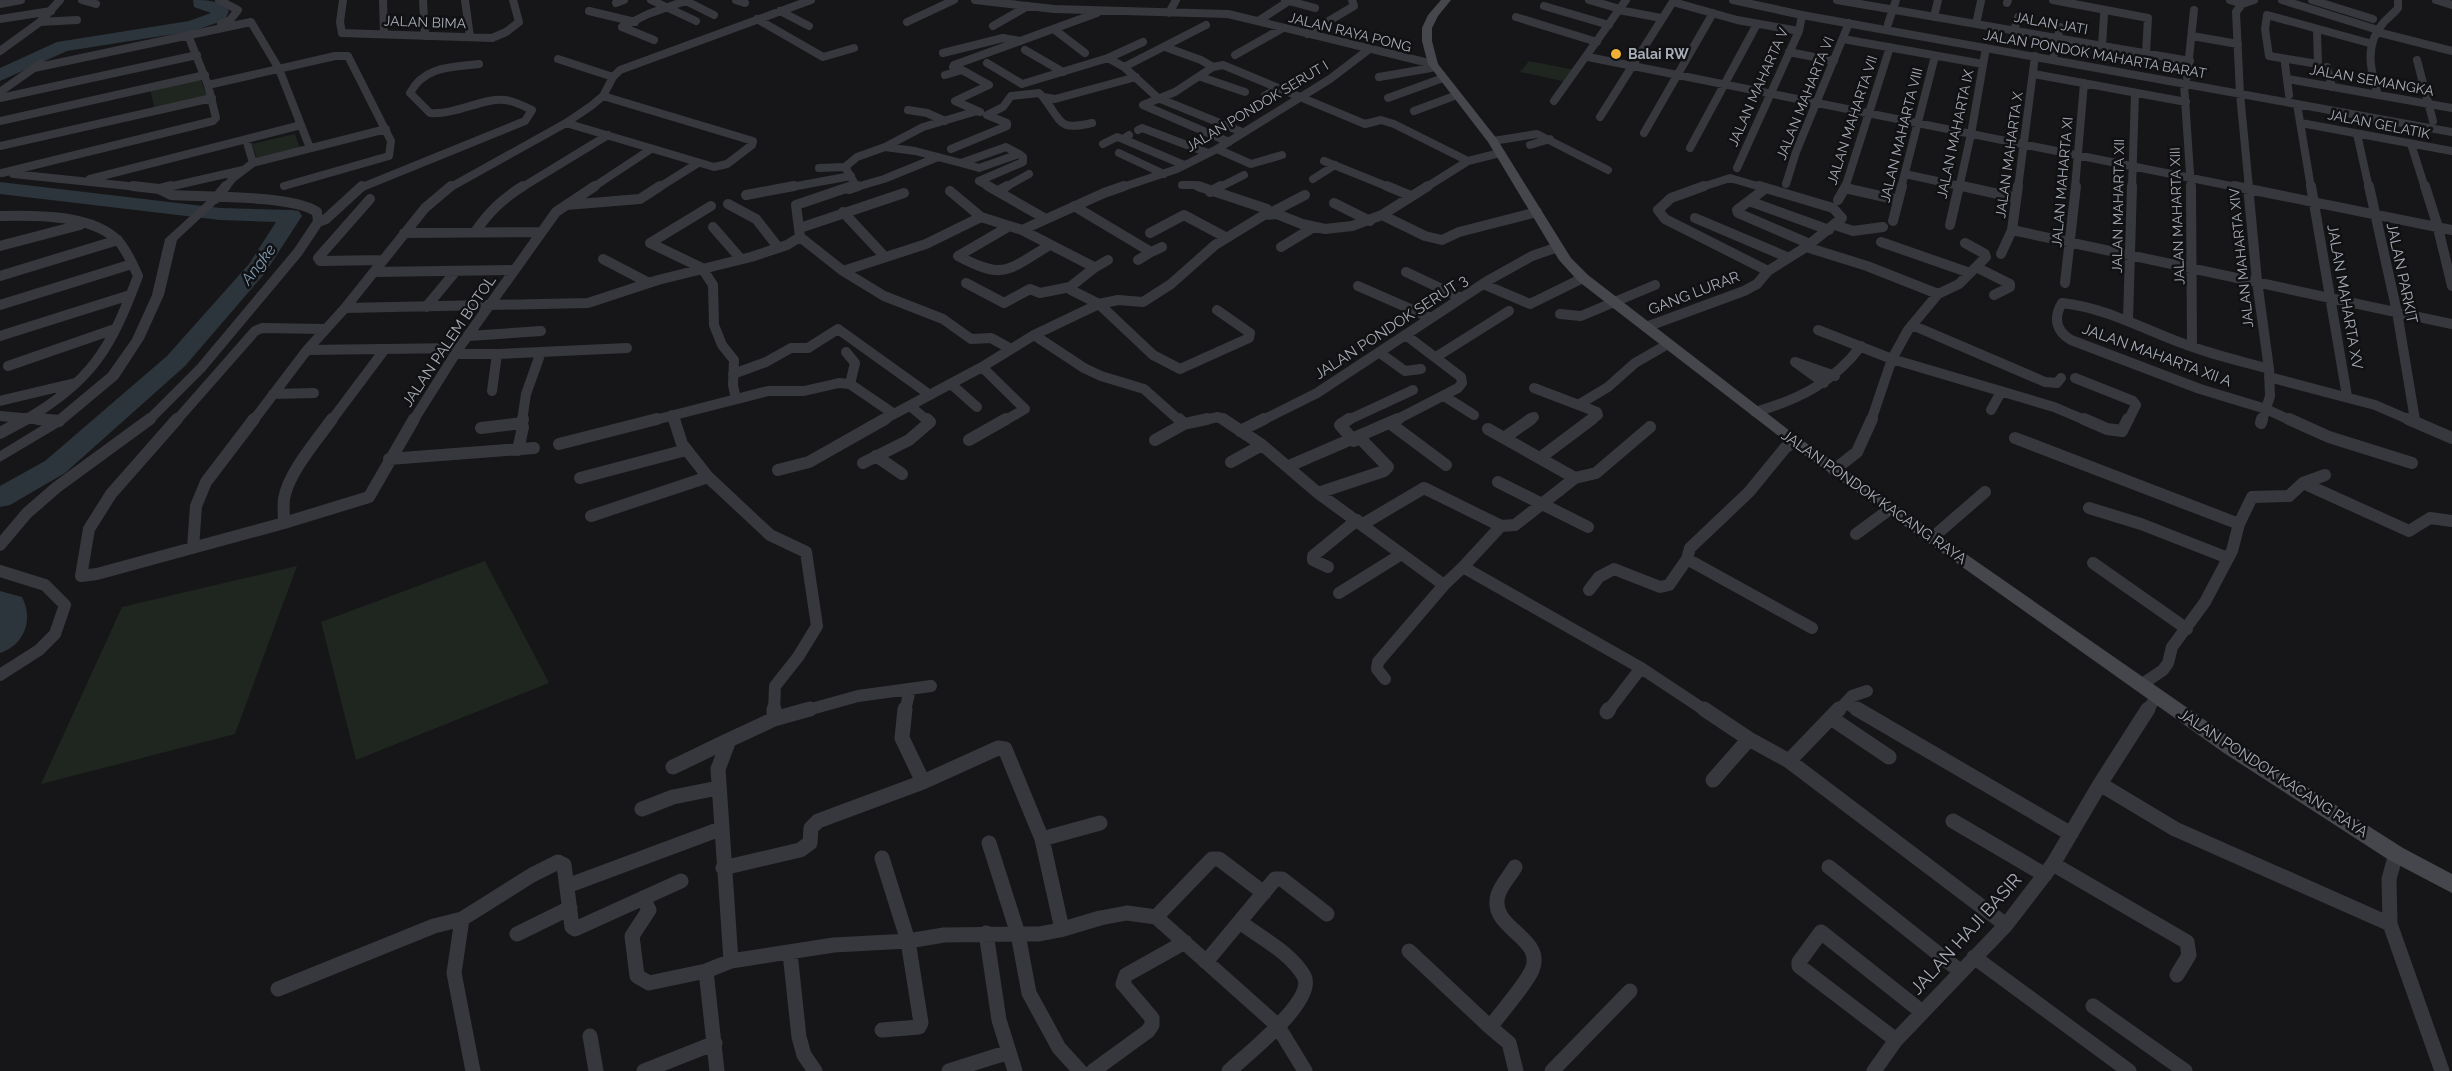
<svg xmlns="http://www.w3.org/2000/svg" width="2452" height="1071" viewBox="0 0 2452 1071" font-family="Raleway,sans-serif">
  <rect width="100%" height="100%" fill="#161618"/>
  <path fill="#1e261f" d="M1529,61L1575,70L1567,82L1520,72Z
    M200,78L208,98L155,110L150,89Z
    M295,134L300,148L257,159L252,144Z
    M485,561L549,683L356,760L321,622Z
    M297,566L235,734L41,784L122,607Z"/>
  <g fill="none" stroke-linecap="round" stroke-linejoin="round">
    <path fill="#2c353c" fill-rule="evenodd" d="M193,0C205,0 221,0 229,11L225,20L193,31L67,51L0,81V68L57,42L189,21L211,13L194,7Z
      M0,182L220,208L291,210L299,211L302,216L265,273L185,366L65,473L10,505L0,507V486L45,461L167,356L249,264L276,222L220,220L0,194Z
      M0,591L22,597C34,620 24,645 0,653Z"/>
    <path stroke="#37383d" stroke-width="6" d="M1264,95L1277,87"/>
    <path stroke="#37383d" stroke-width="8" d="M82,0L96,4
      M219,0L238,10L230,20L221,24
      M343,0L340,22L342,33L492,38L506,32L519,22L513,0
      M383,0L384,34
      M423,0L425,36
      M465,0L470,37
      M651,0L696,21
      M736,0L745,3
      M975,0L1054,9L1228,14L1433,64
      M1285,0L1315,8
      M1589,0L1620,9
      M1733,0L1802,15L2452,132
      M1837,0L2190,61
      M2053,0L2148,18L2146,53
      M2230,0L2242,4L2254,0
      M2282,0L2378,30
      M2312,0L2373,19
      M2436,0L2452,5
      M686,1L714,15
      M1673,2L1737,20L1799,31
      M616,3L624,0
      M2007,3L2008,0
      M0,4L21,0
      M2242,4L2236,12L2240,94L2249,188
      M1544,6L1609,25
      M1619,10L1661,18
      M589,11L635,22
      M780,11L809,26
      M1169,13L1176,0
      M1516,17L1597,42
      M1934,17L1938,0
      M0,19L51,11
      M757,19L823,57L854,48
      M1258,21L1289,1
      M40,22L77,20
      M907,22L954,0
      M1888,24L1896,0
      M1976,24L1981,1
      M993,26L1028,6
      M622,27L648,14L688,0
      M622,27L654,40
      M1055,30L1085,53
      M2014,31L2018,17
      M2317,31L2318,64L2269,56L2265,29L2267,15L2369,43
      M2377,32L2452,51
      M1307,34L1354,6L1352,0
      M2192,36L2238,44
      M1843,39L1983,64
      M2102,46L2104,15
      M1165,47L1201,60L1213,67
      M1025,50L1063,72
      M0,51L40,22L60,0
      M1789,52L1834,61
      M943,53L1003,38L1020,41
      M2054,54L2060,27
      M1235,55L1283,28
      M1588,57L2241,188
      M1108,58L1124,67L1158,98L1242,132
      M558,59L613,77
      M2417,60L2433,121
      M987,63L1022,84L1108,58L1143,42
      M2285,64L2289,95
      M1124,67L1206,25
      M2327,67L2332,87
      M34,68L251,22L279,69L310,148
      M962,70L989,85L955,101L980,112
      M2034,74L2186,102
      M945,75L962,70L953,67L954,65L1097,13
      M1201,77L1245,92
      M1379,77L1431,68
      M2187,77L2194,10
      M2288,79L2452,108
      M2184,84L2191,188
      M208,85L335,56H348L391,141L389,156L284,186
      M0,92L41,63
      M2378,95C2370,68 2364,45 2384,22C2389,17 2394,13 2398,8V0
      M1043,97C1063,123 1058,131 1092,123
      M0,98L197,55
      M1388,98L1443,78
      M1554,101L1626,0
      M2297,104L2311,188
      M908,110L927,113L945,121
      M1414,111L1457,95
      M1600,117L1674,0
      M0,121L205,75
      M566,123L714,167L727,164L752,145L753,141L603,96
      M2301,123L2452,151
      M1138,130L1142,128L1208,153
      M1644,133L1713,13
      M2357,134L2369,188
      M1123,139L1184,165
      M1493,141L1537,134L1608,170
      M1229,142L1143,105L1175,92L1213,67L1223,65L1365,124L1381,120L1394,124L1468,161
      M1103,144L1117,137L1123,139L1129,135
      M2411,144L2425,188
      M1530,145L1550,139
      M0,146L212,98
      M885,147L915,151L961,163
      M1006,147L1019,154L979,168L961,163Z
      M1690,148L1757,24
      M951,149L1007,126V123L987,115L1003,107L1011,96L1039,93L1043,97L1055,99L1136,77
      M1217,149L1251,164L1282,155
      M1119,153L1164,174
      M1324,161L1391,188
      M253,163L386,129
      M819,168L845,167
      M1737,168L1799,31L1802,15
      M2,173L213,121L216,118L208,85L188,35
      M13,174L148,188
      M1905,174L1969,188
      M90,179L301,125
      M1313,179L1335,165
      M979,181L991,188
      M979,181L1023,162V157L1019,154
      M1786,184L1796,152L1849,23
      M1182,185H1195L1201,188
      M164,188L243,170
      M225,188L233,178L253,163L246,139
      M360,188L525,121L532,110C523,106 515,101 505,100C485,97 456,115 430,113L410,93C424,66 452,67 479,64
      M449,188L566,123L591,106L603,96L613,77L620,70L811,0
      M521,188L608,135
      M592,188L651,149
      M658,188L698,163
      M786,188L851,176
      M850,188L855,184L845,167L857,157L885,147L923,127L977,111
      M853,188L884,179L938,157
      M1004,188L1029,174
      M1120,188L1177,169L1217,149L1330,79L1368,50
      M1218,188L1244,175
      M1425,188L1468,161L1500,153
      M1699,188L1730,178L1764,188
      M1845,188L1890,47
      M1901,188L1935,56
      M1959,188L1971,134L1986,48
      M2018,188L2035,56
      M2075,188L2084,83
      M2132,188L2135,93"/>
    <path stroke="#37383d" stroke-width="10" d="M133,186L159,189L171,186
      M988,186L1046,219
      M1198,186L1267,209L1270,213L1305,195
      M1387,186L1411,196
      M1704,186L1671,198L1658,210L1665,219L1768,271
      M1759,186L1833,208L1842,218L1806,247L1768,271
      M1962,186L2016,198
      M2191,186L2192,347
      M2234,186L2452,230
      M2248,186L2257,281L2269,369L2270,396L2262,421
      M2311,186L2347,396
      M2369,186L2397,312L2415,420
      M2425,186L2437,224L2452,286
      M1766,188L1737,210L1738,213L1810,244
      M1845,188L1898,200
      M849,189L858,186
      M950,191L981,217
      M998,191L1007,186
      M1210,192L1221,186
      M746,195L794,186
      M215,199L226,186
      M370,199L318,258L320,261L383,260
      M1838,200L1846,186
      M1749,201L1829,230
      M1334,203L1370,221
      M728,204L756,219L778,247
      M566,205L640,199L660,186
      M1074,206L1151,252L1162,247
      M843,212L885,257
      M1382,215L1425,236L1442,240L1459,232L1537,212
      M0,216C35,215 95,214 120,243C128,253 133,265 138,276C111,348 92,382 23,421
      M1695,218L1787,257
      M1893,221L1902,186
      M318,222L326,219L362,186
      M1835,225L1853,231L1883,227
      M1950,225L1959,186
      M713,227L740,258
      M800,228L904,193
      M1022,230L1104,193L1124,186
      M2012,230L2452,324
      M475,232C489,212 502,199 523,186
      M404,233L541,232
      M1150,233L1184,215L1227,238
      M800,237L796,205L852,186
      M1881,242L1970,273
      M650,243L702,268L713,285L714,325L722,345L734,360L733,385L736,399
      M650,243L711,206
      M0,246L80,225
      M1281,247L1314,227
      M1806,247L1867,266L1938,294
      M2001,254L2012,230L2018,186
      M958,256C1006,281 1007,270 1050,245
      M958,256L1008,227
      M603,259L649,283
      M1138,260L1151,252
      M1976,267L2010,284V287L1994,295
      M1094,268L1108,260
      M843,271L884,296L943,319L971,339L991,338L1011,349
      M374,272L515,270
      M1406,272L1461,298
      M0,276L118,240
      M966,283L1004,303L1030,289L1040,293L1070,287
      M2065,283L2076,186
      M1483,284L1530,304L1583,278
      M1358,286L1431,318
      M0,305L132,264
      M426,307L456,271
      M345,308L588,303L658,280L751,257L787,245L800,237L843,271L926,244L981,217L1022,230L1092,266L1094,268L1070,287L1071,290L1099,304L1153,355L1180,369L1249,338L1250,333L1217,310
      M1560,314L1581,316L1655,285
      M2128,320L2132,186
      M1912,325L2045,382L2057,383L2061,378
      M1646,327L1744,291L1757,284L1768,271
      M1818,330L1892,359L2054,407L2087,421
      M1034,335L1084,368L1101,376L1144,389L1180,421
      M0,336L130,295
      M469,336L541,331
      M307,350L459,348
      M846,352L855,363L850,384
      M1380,353L1405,371L1421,369
      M456,354H497L492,391
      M497,354L627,348
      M1436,357L1509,311
      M8,366L115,329
      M982,367L1025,409L1004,421
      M2269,369C2244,362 2218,356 2193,347C2150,333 2109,308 2062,303C2053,318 2056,331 2071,340L2200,389L2266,409L2292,421
      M733,374L766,362L791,348H808L838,329L930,395
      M2269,377L2375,405L2412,421
      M2075,378L2133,401L2136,405L2128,421
      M1824,383L1795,362L1835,376
      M951,384L977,407
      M1534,388L1597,412L1598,415L1590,421
      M273,394L314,393
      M1444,396L1474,415
      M0,401L75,383
      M1578,405L1608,387L1635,363L1668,344
      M910,406L928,421
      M1991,410L2001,392
      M1755,412C1798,400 1834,382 1861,346
      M672,415L675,421
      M0,416L56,421
      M148,421L201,368L298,252L318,222L317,212C292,195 205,197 171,195L159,189
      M176,421L255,331L262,328L325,329
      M253,421L307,350L345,308L425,208L451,186
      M331,421L385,349
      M413,421L459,348L556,212L595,186
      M522,421L526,394L541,352
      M651,421L768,391H804L839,383L850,384L894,414L982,367L1034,335L1099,304L1118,300L1143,302L1171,284L1215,245L1264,215L1277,214L1302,224L1325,229L1352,226L1382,215L1428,186
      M882,421L894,414
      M1200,421L1218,417L1226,421
      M1261,421L1317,393L1489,280L1532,256L1558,247
      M1346,421L1413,390
      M1394,421L1458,388L1462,383L1461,377L1407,336
      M1529,421L1534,417
      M1871,421L1892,359L1908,330L1938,294L1959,284L1986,257L1985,254L1965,243"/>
    <path stroke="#37383d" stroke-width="12" d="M38,419L59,421
      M177,419L111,494L89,529L81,576L97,574L284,523L369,497L414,419
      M674,419L682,444L708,477L770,535L806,552L817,626L798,657L775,686L774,711
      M1179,419L1184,424
      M1223,419L1262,445L1318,493L1444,585L1463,567L1641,668L1706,711
      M1349,419L1340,425L1354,441
      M2084,419L2107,429L2122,431L2128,419
      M2289,419L2329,437L2412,463
      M2408,419L2452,438
      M2261,423L2262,419
      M1391,424L1446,465
      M481,428L522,423L523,419
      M1488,429L1575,478
      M1240,431L1264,419
      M0,433L26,419
      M1504,438L1531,419
      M2015,438L2239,524
      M969,440L1006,419
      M1155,440L1184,424L1207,419
      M559,444L657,419
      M518,450L523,427
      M876,456L902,474
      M1540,458L1592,419
      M389,459L534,448
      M1231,462L1262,445
      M863,463L909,440L930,422L927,419
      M1289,466L1398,419
      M778,470L809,462L885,419
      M1834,470L1857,452L1872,419
      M580,478L686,450
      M1498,482L1588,527
      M2303,483L2409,531L2430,518L2452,521
      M1318,493L1384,471L1388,467L1360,438
      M2089,508L2141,524L2228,558
      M591,516L708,477
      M284,523C284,515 283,507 284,499C288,473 317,440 332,419
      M1363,524L1424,488L1501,526
      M1856,534L1890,509
      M1932,538L1985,492
      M0,545L27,513L57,487L150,419
      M193,548L196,506L206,482L254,419
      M1687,559L1812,628
      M2093,563L2187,629
      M1328,567L1313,560V556L1357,520
      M1463,567L1501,526L1515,525L1575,478L1596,473L1650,427
      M0,571L45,585L65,605L55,634L39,650L0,675
      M1589,590L1599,577L1614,569L1660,587L1669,585L1687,559L1690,548L1749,492L1785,448L1794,441
      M1339,593L1400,555
      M1385,679L1377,669L1378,662L1444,585
      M2141,685L2163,670L2168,663L2172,647L2205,602L2232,551L2239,524L2252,497L2289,496L2303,483L2325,475
      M1846,703L1859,711
      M804,711L858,696L931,686
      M905,711L910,689
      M1608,711L1641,668
      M1838,711L1852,696L1867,691
      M2147,711L2157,696"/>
    <path stroke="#37383d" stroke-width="15" d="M905,709L902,738L923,782L998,748L1005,749L1042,839L1062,929
      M1704,709L1749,739L1789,761L2006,925
      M1857,709L2071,834
      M1607,712L1609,709
      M1831,718L1889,757
      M774,719L810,709
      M1789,761L1839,709
      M673,767L729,740
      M1713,780L1749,739
      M2100,784L2175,829L2390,924
      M642,809L673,797L718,788
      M1953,821L2045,875
      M1042,839L1100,823
      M989,843L1018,934H1039L1060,930L1100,918L1127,913L1156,917L1277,1025L1305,1071
      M2396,854L2389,879L2390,924L2442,1071
      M882,858L908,941L921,1023L919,1027L882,1030
      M2053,864L2187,942L2189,955L2177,975
      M1515,867C1510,876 1501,885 1498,895C1488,929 1546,937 1532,970C1526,984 1501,1013 1490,1027L1509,1043L1516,1071
      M1829,867L1960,971
      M723,868L800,850L810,843L811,828L818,821L923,782
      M567,886L720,829
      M643,898L649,910L632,936L637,976L649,983L706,971
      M1156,917L1212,859H1219L1264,893
      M986,933L999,1020L1015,1071
      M517,934L570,908
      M1409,951L1490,1027
      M790,953L799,1037L804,1055L815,1071
      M1974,957L2129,1071
      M731,961L718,769L729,740L774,719V709
      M1206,962L1275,879H1282L1327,914
      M278,989L434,926L462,919
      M2093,1006L2185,1071
      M590,1036L596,1071
      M1896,1040L1799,966V962L1821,932L1922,1012
      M473,1071L454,973L462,919L532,875L558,862L564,865L572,927L575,929L681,881
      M644,1071L715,1043
      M717,1071L706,971L731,961L834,945L908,941L944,935L1018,934L1029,993L1059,1048L1080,1071
      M949,1071L1009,1052
      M1093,1071L1148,1031L1152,1025V1018L1123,984L1126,975L1185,942
      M1229,1071C1245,1056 1317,1000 1304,976C1291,953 1261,938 1240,922
      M1552,1071L1630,991
      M1874,1071L1896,1040L2006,925L2053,864L2100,784L2148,709"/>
    <path fill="#37383d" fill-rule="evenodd" d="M215,196L221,199L219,201L177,240L164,295L144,339L118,379L64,424L0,462V451L54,418L108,373L132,339L152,295L165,239L211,197Z"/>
    <path fill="#45474d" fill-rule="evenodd" d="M1441,0H1451L1438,16L1432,28V41L1438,64L1497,139L1571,258L1588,275L1799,438L2238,743L2403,848L2452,874V893L2389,860L2224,753L1789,444L1578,281L1559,260L1488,142L1428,64L1422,41V28L1428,15Z"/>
  </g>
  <circle fill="#f2b134" stroke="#111113" stroke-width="2" cx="1616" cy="54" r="6"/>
  <g text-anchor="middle" stroke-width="5" stroke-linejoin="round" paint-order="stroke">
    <g font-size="14" fill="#a8adb8" stroke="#111113">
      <text transform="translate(425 22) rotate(2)" y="5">JALAN BIMA</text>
      <text transform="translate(2051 23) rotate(10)" y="5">JALAN JATI</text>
      <text transform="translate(1350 32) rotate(14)" y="5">JALAN RAYA PONG</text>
      <text transform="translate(2095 54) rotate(10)" y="5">JALAN PONDOK MAHARTA BARAT</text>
      <text transform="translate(2372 80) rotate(10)" y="5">JALAN SEMANGKA</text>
      <text transform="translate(1758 87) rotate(-66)" y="5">JALAN MAHARTA V</text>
      <text transform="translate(1805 98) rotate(-68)" y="5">JALAN MAHARTA VI</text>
      <text transform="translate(1257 106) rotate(-31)" y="5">JALAN PONDOK SERUT I</text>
      <text transform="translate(1852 120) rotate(-72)" y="5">JALAN MAHARTA VII</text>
      <text transform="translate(2379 124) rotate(11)" y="5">JALAN GELATIK</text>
      <text transform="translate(1955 134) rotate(-78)" y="5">JALAN MAHARTA IX</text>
      <text transform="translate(1901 135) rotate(-76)" y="5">JALAN MAHARTA VIII</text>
      <text transform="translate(2009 155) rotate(-82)" y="5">JALAN MAHARTA X</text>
      <text transform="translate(2062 182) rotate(-85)" y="5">JALAN MAHARTA XI</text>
      <text transform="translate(2118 206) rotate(-89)" y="5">JALAN MAHARTA XII</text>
      <text transform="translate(2177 216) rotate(-92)" y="5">JALAN MAHARTA XIII</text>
      <text transform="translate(2241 258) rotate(-96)" y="5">JALAN MAHARTA XIV</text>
    </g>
    <g font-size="14" font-weight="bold" fill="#a8adb8" stroke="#111113" text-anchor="start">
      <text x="1628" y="59">Balai RW</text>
    </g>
    <g font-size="15" fill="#a8adb8" stroke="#111113">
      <text transform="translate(2402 273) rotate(78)" y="5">JALAN PARKIT</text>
      <text transform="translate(1694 293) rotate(-21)" y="5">GANG LURAR</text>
      <text transform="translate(2345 297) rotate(80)" y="5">JALAN MAHARTA XV</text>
      <text transform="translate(1391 327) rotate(-33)" y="5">JALAN PONDOK SERUT 3</text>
      <text transform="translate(449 341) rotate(-56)" y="5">JALAN PALEM BOTOL</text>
      <text transform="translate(2157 355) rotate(20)" y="5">JALAN MAHARTA XII A</text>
      <text transform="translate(1874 497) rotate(35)" y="5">JALAN PONDOK KACANG RAYA</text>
      <text transform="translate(2273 773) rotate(33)" y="5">JALAN PONDOK KACANG RAYA</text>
    </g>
    <g font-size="16" font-style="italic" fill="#7f9bb3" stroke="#111113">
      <text transform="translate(258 264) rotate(-53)" y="6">Angke</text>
    </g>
    <g font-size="18" fill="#a8adb8" stroke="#111113">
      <text transform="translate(1966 934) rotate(-48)" y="6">JALAN HAJI BASIR</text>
    </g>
  </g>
</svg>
